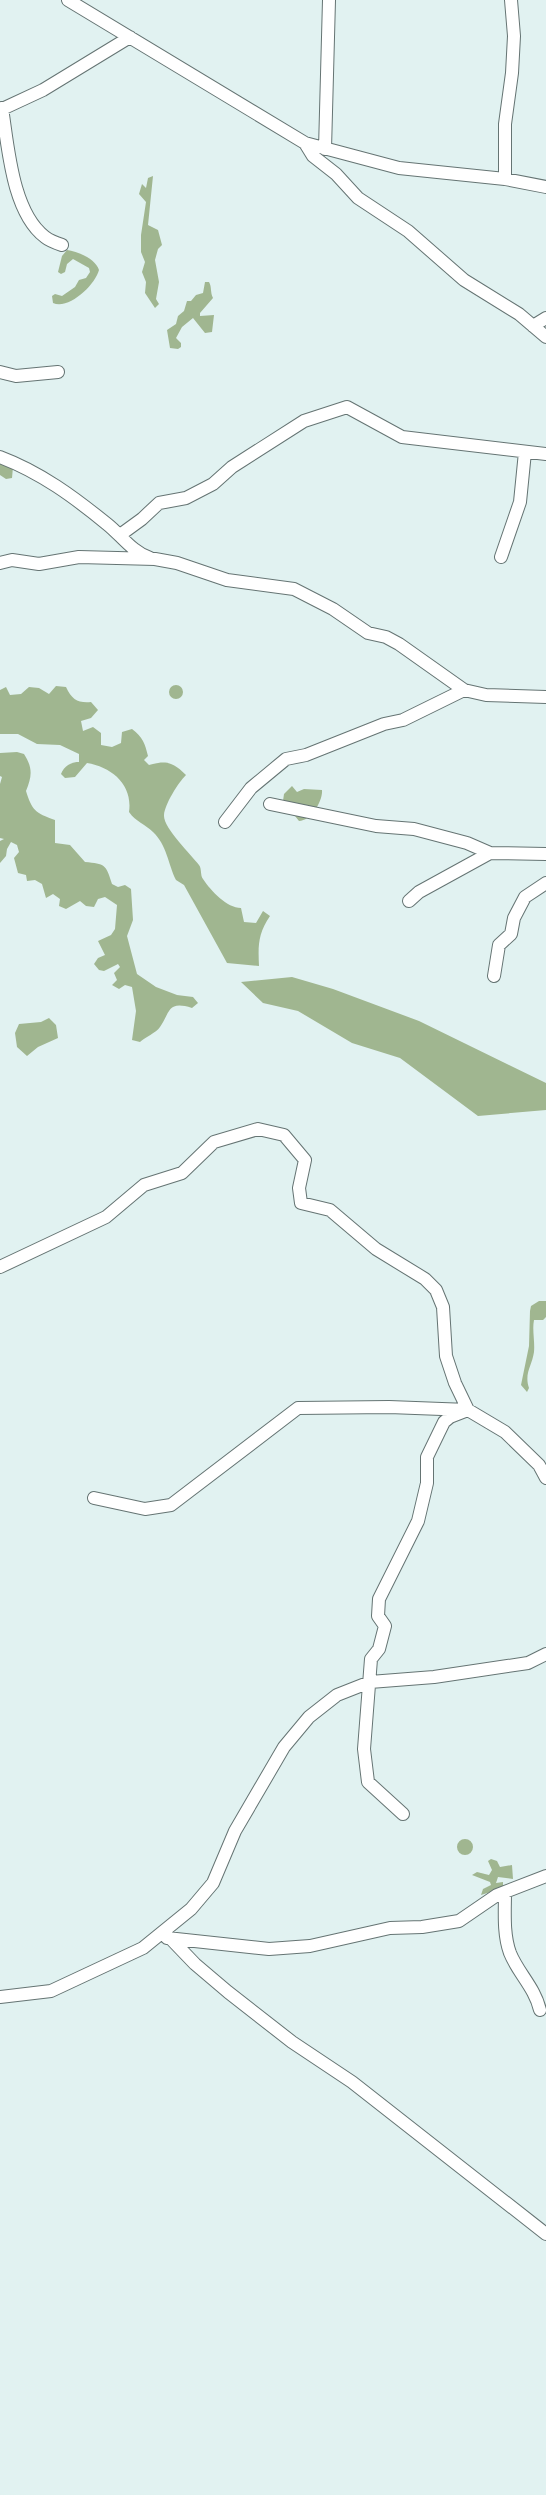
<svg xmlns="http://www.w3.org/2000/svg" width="546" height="2495" viewBox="0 0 546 2495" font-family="'Archivo Narrow',sans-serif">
  <rect width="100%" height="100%" fill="#e1f2f1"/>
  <path fill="#a0b690" d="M153,176L148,225L158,230L162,245L158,249L155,260L159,282L156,299L159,304L155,308L145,293L146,282L142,272L145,262L141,252V235L146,202L139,194L142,184L146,188L148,178Z
    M67,250C77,251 96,259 99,270C95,285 69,310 53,303L52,296L55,294L62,296L75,287L79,280L86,278L90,272L89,268L73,259L67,264L65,272L61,274L58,272L62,256Z
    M205,282H209C212,287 210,292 213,298L200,313V316L214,315L212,332L205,333L193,318L182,327L176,338L181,343V347L178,349L170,348L167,330L176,324L178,316L184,311L187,301H191L196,295L203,293Z
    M0,460L13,467L12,478L6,479L0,475Z
    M169 692a7 7 0 1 1 14 0a7 7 0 1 1-14 0Z
    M56,686L66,687C72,700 78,703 91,702L98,710L91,718L81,721L83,731L93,727L101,733V745L112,747L121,743L122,732L132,729C143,737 145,744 148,756L144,760L149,765C166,760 173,762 186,775C178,783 165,804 164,815C163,828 191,854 199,865C202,869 200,875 203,879C211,891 227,908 241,908L244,922L256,923L263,911L270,916C258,934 258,945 259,966L227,963L184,885L176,880C168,864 167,845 153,832C145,824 136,822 129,812C133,785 112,767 87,763L75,777L65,778L61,774C64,766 71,762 79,762V754L60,745L37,744L18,734H0V690L6,687L10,695L21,694L29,687L39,688L49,694Z
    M17,752L24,754C33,768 32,776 26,791C32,810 35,813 55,820V843L70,845L85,862C105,864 106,864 112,884L118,887L125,885L131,889L133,920L127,936L137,974L156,987L177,995L193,997L198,1003L192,1008C167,1000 170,1013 160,1027C156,1033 145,1037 140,1042L132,1040L136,1011L132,987L125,985L119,989L112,985L117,980L114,973L120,967L118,964L104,971L99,970L94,964L98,958L105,955L98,941L111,935L115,929L117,905L105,897L98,899L94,907L86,906L80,901L66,909L59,906L60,899L53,894L46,898L42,884L35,880L27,881L26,875L18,873L14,858L19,852L17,845L11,842L7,849L6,856L0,863V841L4,839L0,838V784L2,777L0,776V753Z
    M292,786L297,792L304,789L322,790C323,801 311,821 299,821L283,801L284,794Z
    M292,977L333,989L419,1021L546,1083V1110L478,1116L400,1058L352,1043L298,1011L263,1003L241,982Z
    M49,1018L56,1025L58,1038L38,1047L27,1056L17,1047L15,1033L19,1024L41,1022Z
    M539,1301H546V1317L543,1320H534C532,1330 535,1341 534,1352C532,1366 524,1373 529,1388L527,1392L521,1385L529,1346L530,1311L531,1306Z
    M457 1847a8 8 0 1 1 16 0a8 8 0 1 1-16 0Z
    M491,1859L497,1861L500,1867L512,1865L513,1879L498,1877L496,1883L503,1882V1888L481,1895L483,1889L491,1885L490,1882L472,1875L477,1872L489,1875L492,1870L488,1861Z"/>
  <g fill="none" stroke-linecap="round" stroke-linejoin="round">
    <g stroke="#657473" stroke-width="14">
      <path id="minor" d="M68,0L305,143L399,168L505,179L546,187
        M2,108C8,146 12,212 45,237C50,241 56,243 62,245
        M0,110L43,90L130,37
        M305,143L313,156L336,174L358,198L408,231L464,280L519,314L546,337
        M325,149L329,0
        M505,179V124L512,73L514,36L511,0
        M533,326L546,318
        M0,372L16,376L58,372
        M0,457C40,472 74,497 107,524C121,535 132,552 150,558
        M120,535L142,519L159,503L186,498L213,484L232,467L304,421L347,407L402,437L546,454
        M501,557L520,502L525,452
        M0,563L12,560L39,564L79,557L155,559L177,563L227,580L294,589L333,609L368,633L386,637L399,644L464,690L486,695L546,697
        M270,804L376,826L414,829L467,843L490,853
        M225,822L251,788L286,759L306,755L384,724L403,720L464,690
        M409,901L419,892L490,853L546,854
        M494,976L499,945L511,934L514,918L525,897L546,883
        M0,1267L106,1217L144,1185L182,1173L214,1142L258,1129L284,1135L305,1160L299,1188L301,1203L330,1210L376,1249L425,1279L436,1290L443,1307L446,1356L455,1383L468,1410L450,1417L444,1422L427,1457V1483L418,1521L379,1599L378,1616L385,1626L379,1649L371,1659L364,1749L368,1782L403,1814
        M94,1498L145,1509L171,1505L298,1408L389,1407L468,1410L505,1432L539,1465L546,1478
        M505,1892C505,1911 503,1934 510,1953C518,1973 535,1988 540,2010
        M167,1938L269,1949L310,1946L390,1928L422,1927L459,1921L497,1895L546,1876
        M171,1939L195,1964L228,1992L292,2042L352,2082L546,2234
        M0,1997L51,1991L143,1948L191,1909L213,1883L235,1831L284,1747L309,1717L337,1695L370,1682L434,1677L528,1663L546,1654"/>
    </g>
    <use href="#minor" stroke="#fff" stroke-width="12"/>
  </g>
</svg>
